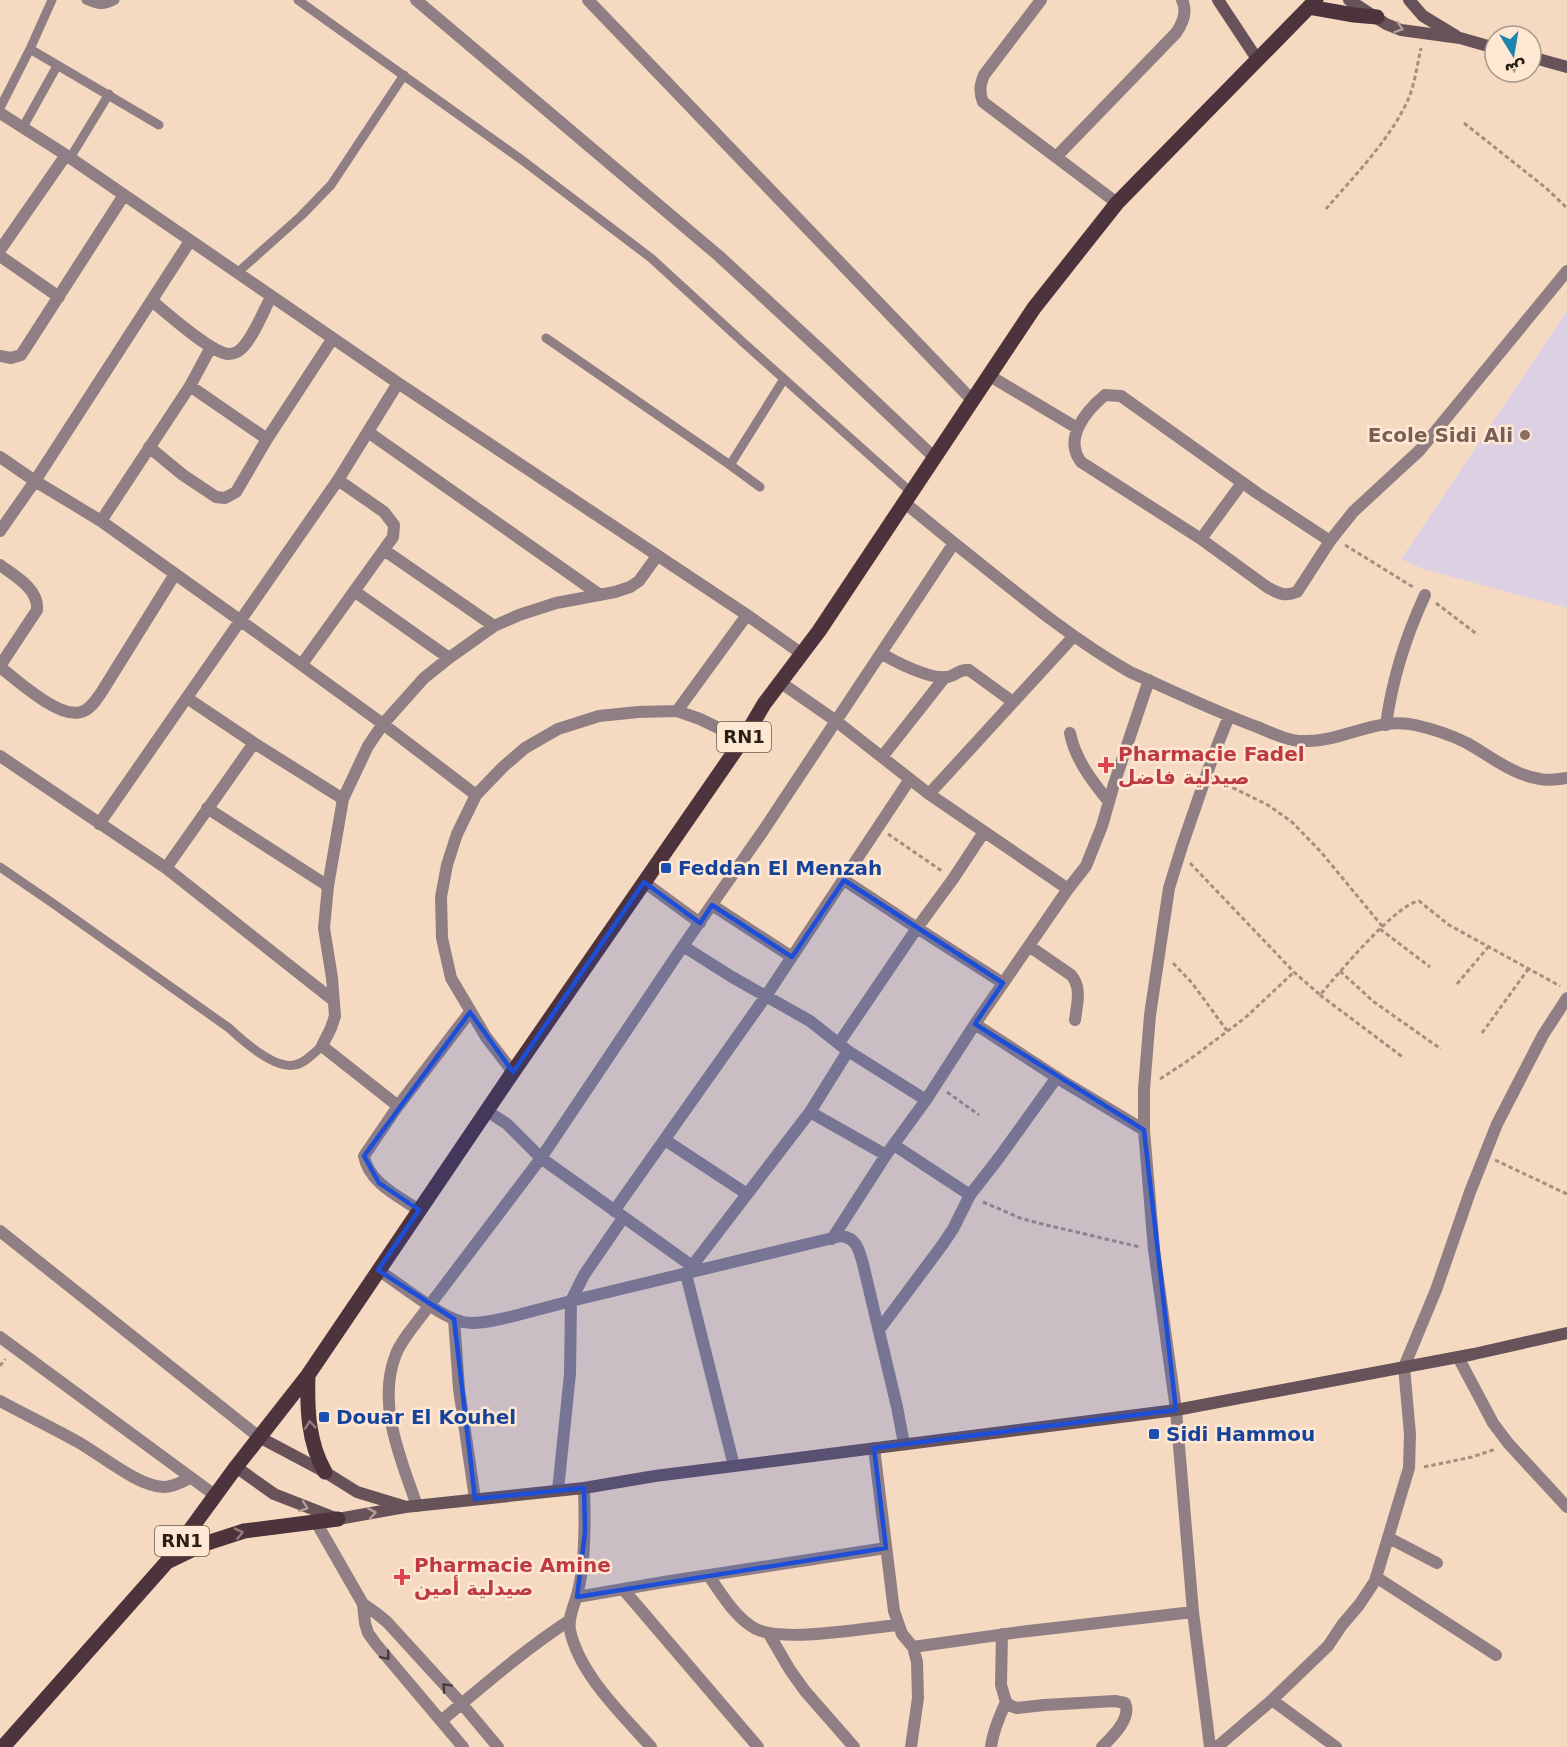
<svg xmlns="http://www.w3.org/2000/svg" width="1567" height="1747" viewBox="0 0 1567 1747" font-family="'DejaVu Sans',Cairo,sans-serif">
  <rect width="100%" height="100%" fill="#f5d9c0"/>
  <path fill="#ddd0e3" d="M1567,311V608L1423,569L1401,559Z"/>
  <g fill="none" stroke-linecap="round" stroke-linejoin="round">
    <path stroke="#a5907d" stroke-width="3" stroke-dasharray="4.5 3" stroke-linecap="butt" d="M1464,123L1546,188L1567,208
      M1326,209C1354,176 1388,142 1407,102C1415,85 1417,65 1421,48
      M1345,545L1413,587
      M1436,603L1478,635
      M1219,781L1268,805L1292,822L1321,852L1382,926
      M888,834L942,871
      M1190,863L1294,972L1320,995C1337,975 1396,904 1419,901L1449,925L1560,986
      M1380,929L1430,967
      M1173,963L1192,983L1228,1032
      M1340,971L1374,1002L1441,1049
      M1457,984L1489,946
      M1320,995L1404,1058
      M1482,1033L1529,968
      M1160,1079L1189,1060L1245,1018L1294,972
      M947,1092L979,1115
      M1495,1160L1567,1194
      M983,1202L1020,1218L1038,1223L1140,1247
      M0,1366L5,1359
      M1424,1467L1472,1457L1496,1449"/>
    <path stroke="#8f7f84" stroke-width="9" d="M52,0L30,49L159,125
      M86,0C98,5 103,7 115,0
      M298,0L522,160L651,258L746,345L912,493
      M0,108L30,49
      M23,127L57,66
      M70,158L109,94
      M237,273L301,216L331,185L404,75
      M546,338L730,465
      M760,487L730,465L784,379
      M0,867L51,902L229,1028C243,1041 274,1069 294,1065C304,1064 315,1052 322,1046"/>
    <path stroke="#8f7f84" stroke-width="12" d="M416,0L719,256L825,354L935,458
      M588,0L973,401
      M1041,0L984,75C980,85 979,92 983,102L1117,203
      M0,113L66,155
      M1056,157L1176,33C1183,23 1188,12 1182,0
      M0,250L66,155L398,383L747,615L802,654
      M0,256L59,297
      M152,301C168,314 210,352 228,354C233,354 237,353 241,349C253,338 263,312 271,297
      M0,356L11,358L21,355L124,195
      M990,376L1077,428
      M190,386L267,439
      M368,432L600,595
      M149,447L183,475L216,497L225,498L236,492L267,439L333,338
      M0,457L35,481L101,521L241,621L383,724L476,795
      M905,503L954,543
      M101,521L190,386L211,347
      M0,531L35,481L190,241
      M1201,539L1242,483
      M1330,541L1297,592C1284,597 1278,593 1267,587L1201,539L1081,462C1063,438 1086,411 1105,395L1121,396L1257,493L1330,541L1353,512L1420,450L1567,271
      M384,550L494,626
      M0,565C15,576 39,589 37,610L0,666
      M354,591L449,658
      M881,653C895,662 931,680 948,677C957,675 958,669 969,670L1013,702
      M302,664L393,537L394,525L384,512L338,480
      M0,667C17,680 59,719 81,712C90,710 96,700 101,693L175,574
      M780,682L836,721L929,794L1068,889
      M187,698L254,743L343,799
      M677,711L747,615
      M1386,725C1392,680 1406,636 1425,595
      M1070,733C1075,759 1092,781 1109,802
      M0,756L166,868L333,1000
      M882,757L945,677
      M929,794L1073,637
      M207,808L328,886
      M99,824L338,480L398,383
      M166,868L254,743
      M844,880L917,928L953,879L984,832
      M644,882L700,923
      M712,905L792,957
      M683,946L732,977L810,1021L848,1051L926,1100
      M1029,946L1071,975C1082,987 1077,1004 1075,1020
      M470,1012L398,1106L322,1046L331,1028L335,1016L332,978L324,928L328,886L343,799L368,746L383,724L424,678L449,658L494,626L519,615L556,603L615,592L630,587L639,581L657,556
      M975,1024L1064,1082L1144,1130
      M839,1043L917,928L1003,983
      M513,1072L486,1037L451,978L442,938L441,897L447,865L457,834L476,795L503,767L525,748L558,729L599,716L638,712L677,711L700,719L739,738H744
      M398,1106L364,1156C369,1183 398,1196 419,1210
      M487,1111L507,1124L541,1158L692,1266
      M810,1112L886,1155
      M665,1140L747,1194
      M894,1145L970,1195L998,1159L1057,1077
      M614,1211L766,996L910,779
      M0,1231L259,1437
      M832,1239L886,1155L926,1100L975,1024L1068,889L1086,866L1102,826L1114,784L1149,680
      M378,1270C400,1284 440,1317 463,1322C477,1325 495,1320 510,1317L571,1301L841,1236C857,1238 859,1250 863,1264L897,1407L904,1444
      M454,1319L459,1389L475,1499
      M879,1330L943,1244L953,1229L970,1195
      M0,1337L216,1496
      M1458,1357L1493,1423L1508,1443L1567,1507
      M0,1401C26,1415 53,1428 78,1442C101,1455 139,1487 164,1487C173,1487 182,1482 190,1478
      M874,1448L894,1611L902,1634L913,1647L917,1662L918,1698L911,1747
      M734,1466L686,1274L810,1112L848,1051
      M584,1488C585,1516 585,1543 582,1571C580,1580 579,1590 576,1598C573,1609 568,1618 570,1630C579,1674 622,1714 651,1747
      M558,1490L570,1374L571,1301L584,1275L623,1218
      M417,1506C401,1459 376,1404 396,1354C399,1346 405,1338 410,1331L541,1158L683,946L763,831L954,543C1011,588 1067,636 1130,672C1173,691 1216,712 1260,728C1274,734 1288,741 1303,741C1341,743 1377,716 1415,725C1433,729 1451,735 1467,743C1490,756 1513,775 1540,779C1549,781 1558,779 1567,778
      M316,1522L363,1604L365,1623L368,1633L376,1644L463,1747
      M1389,1538L1437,1563
      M708,1575C722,1594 735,1618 756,1629C784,1643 865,1628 898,1625
      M1376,1577L1496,1655
      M623,1589L758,1747
      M577,1597L664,1582L886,1548
      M363,1604L376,1613L387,1622L462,1704L498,1747
      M769,1634L790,1670L805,1691L854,1747
      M1002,1634L1001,1685L1006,1702L1011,1706L1017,1708L1044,1705L1115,1701L1125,1703C1132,1718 1112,1737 1102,1747
      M913,1647L1020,1632L1193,1612
      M1272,1700L1336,1747
      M441,1721C483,1686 524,1650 570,1620
      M991,1747C993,1731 999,1717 1006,1702
      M1210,1747L1193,1612L1176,1410L1154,1250L1144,1130V1089L1150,1015L1169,888L1182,846L1212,759L1229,716
      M1217,1747L1272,1700L1328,1646L1342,1625L1359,1605L1375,1581L1409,1468L1410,1434L1404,1367L1436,1290L1470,1192L1497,1124L1543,1035L1567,998"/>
    <path stroke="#68525a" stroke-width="12" d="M1218,0L1257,59
      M1349,0L1386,24L1401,30L1460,38L1495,48
      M1409,0L1423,16L1456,36
      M1531,57L1567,67
      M259,1437L325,1472L357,1492L403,1506
      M236,1467L274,1494L338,1519L405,1507L584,1488L655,1476L1176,1410L1474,1354L1567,1333"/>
    <path stroke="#4d333c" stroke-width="15" d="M1309,7L1354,15L1377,17
      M308,1375C307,1409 308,1442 325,1472
      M169,1561L204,1544L244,1531L338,1519
      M3,1747L166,1563L236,1467L308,1375L513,1072L744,738L764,704L819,631L1034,308L1117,203L1316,0"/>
  </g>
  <defs><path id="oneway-chevron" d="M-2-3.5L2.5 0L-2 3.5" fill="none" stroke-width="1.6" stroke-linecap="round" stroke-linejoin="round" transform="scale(1.5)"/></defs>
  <g stroke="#b39d96">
    <use href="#oneway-chevron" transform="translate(1399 28) rotate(17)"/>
    <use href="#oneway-chevron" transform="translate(304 1507) rotate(21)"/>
    <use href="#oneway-chevron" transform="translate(372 1513) rotate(-10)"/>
  </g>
  <g stroke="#947b78">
    <use href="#oneway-chevron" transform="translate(310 1425) rotate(-96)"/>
    <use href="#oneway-chevron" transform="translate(239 1533) rotate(-13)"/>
  </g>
  <g stroke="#483c36">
    <use href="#oneway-chevron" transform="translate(386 1656) rotate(50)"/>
    <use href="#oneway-chevron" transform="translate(446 1687) rotate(-133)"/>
  </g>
  <path fill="#1d4ed8" fill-opacity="0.2" stroke="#1d4ed8" stroke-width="4.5" stroke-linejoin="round" d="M844,880L1003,983L975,1024L1144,1130L1176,1410L874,1448L886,1548L577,1597L585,1532L584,1488L475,1499L454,1319L378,1270L419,1210L379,1183L364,1156L470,1012L513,1072L644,882L700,923L712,905L792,957Z"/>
  <circle fill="#8d6e63" stroke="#fee8d3" stroke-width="2" cx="1525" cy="435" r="6"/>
  <g fill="#e0444e" stroke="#fee8d3" stroke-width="2">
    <path d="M1103 756h6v6h6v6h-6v6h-6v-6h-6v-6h6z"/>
    <path d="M399 1568h6v6h6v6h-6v6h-6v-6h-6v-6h6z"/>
  </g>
  <g fill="#1a4fb4" stroke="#fee8d3" stroke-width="2">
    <rect x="660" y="862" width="12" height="12" rx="3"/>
    <rect x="318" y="1411" width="12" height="12" rx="3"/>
    <rect x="1148" y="1428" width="12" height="12" rx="3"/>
  </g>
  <g text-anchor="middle" stroke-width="5" stroke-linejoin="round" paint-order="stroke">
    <g fill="#fee8d3" stroke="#695b4e" stroke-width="1.5">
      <rect x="717" y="722" width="54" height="30" rx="4.5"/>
      <rect x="155" y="1526" width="54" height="30" rx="4.5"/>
    </g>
    <g font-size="18" font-weight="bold" fill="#291f15">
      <text x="744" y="743">RN1</text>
      <text x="182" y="1547">RN1</text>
    </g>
    <g font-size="20" font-weight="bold" fill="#785e54" stroke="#fee8d3" text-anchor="end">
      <text x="1513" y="442">Ecole Sidi Ali</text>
    </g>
    <g font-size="20" font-weight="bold" fill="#be3a42" stroke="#fee8d3" text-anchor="start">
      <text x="1118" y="761">Pharmacie Fadel<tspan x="1118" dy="23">صيدلية فاضل</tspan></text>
      <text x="414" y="1572">Pharmacie Amine<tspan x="414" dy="23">صيدلية أمين</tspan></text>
    </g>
    <g font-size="20" font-weight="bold" fill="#164399" stroke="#fee8d3" text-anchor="start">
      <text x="678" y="875">Feddan El Menzah</text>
      <text x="336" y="1424">Douar El Kouhel</text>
      <text x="1166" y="1441">Sidi Hammou</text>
    </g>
  </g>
  <g transform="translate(1513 54) rotate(169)"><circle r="28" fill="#fee8d3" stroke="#a99887" stroke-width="1.5"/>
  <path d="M0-4.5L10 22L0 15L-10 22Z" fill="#1c86ae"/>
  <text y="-9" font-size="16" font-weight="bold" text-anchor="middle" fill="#291f15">ش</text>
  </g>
</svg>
